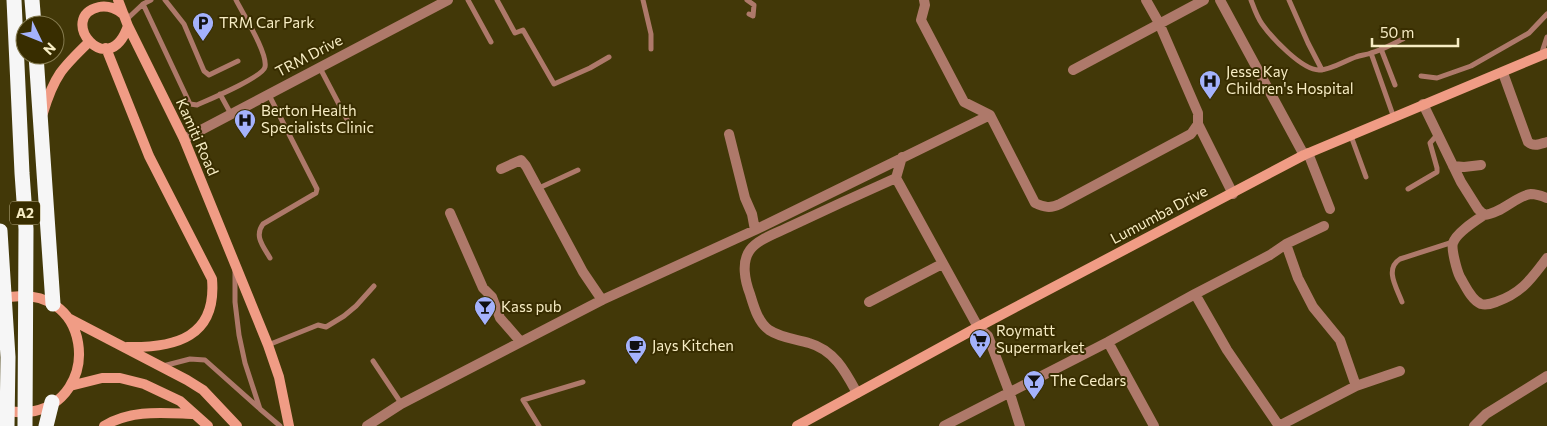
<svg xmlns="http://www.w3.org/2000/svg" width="1547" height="426" viewBox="0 0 1547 426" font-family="Commissioner,sans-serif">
  <rect width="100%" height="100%" fill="#423808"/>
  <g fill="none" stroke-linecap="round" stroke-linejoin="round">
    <path stroke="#ae796a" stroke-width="5" d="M165,0L184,24L204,71L209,75L238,61
      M468,0L491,42
      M497,0L515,33L523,30L554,84L590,68L609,57
      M643,0L651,34V49
      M747,0L754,5L753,16L749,14
      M1251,0C1254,8 1257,17 1262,24C1272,38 1302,70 1319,70C1332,70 1344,61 1356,57C1360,55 1366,55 1371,53C1382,50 1392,44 1403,39
      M1289,0L1308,43L1322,70
      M143,4L190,104L197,105C208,100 263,77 265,67C268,53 243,14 236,0
      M126,20L143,4L151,0
      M1381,49L1395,85
      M1371,53L1394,118
      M1541,55L1547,37
      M320,68L352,129
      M1421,76L1437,78L1471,66L1529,33L1547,14
      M220,94L231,114
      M269,95L317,189L316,193L263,224C254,236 263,246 270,258
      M1351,136L1366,177
      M539,188L578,170
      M1408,189L1437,172V168L1430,143L1438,134
      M235,271V302L239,335L245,363L260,409L280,426
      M1402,302C1397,288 1384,269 1400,259L1453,242
      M268,345L318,325L326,327L344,316L356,306L374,286
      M373,361L401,403
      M163,366L190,359L205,360L260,409
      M539,426L523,400L583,382"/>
    <path stroke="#ae796a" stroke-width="10" d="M924,0L925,5L921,20L964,102L990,115L1035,203C1044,207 1050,209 1060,204L1191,134L1198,124V113L1159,23L1146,0
      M1220,0L1304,155
      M1073,70L1204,0
      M1503,73L1528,142C1534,147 1540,144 1547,142
      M1423,104L1461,182L1478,209L1484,215C1501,214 1517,195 1531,194C1537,194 1542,196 1547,198
      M1198,124L1233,194
      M729,134L745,198L752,214L755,230
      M184,139L448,0
      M1308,153L1330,209
      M902,157L896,178L978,327L988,336L1010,394L1020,426
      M1453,166L1464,167L1481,165
      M501,169L521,160L526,166L583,272L602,300
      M450,213L483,288L492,297L500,318L520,341
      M1484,215C1475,221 1456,233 1453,243C1451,249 1457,271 1460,277C1465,285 1471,300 1481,304C1485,305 1491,304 1496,302C1522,293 1531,279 1547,258
      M1286,244L1298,278L1313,307L1340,340L1356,386
      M1195,294L1227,350L1279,426L1356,386L1400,371
      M869,302L942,264
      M1108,342L1154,426
      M857,393C845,371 834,350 809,343C796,339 781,338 769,330C758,322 754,307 750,294C745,281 741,262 750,250C758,239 777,233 789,227C825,210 860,194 896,178
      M367,426L401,404L602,300L755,230L990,115
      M944,426L1108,342L1195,294L1270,255L1286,244L1324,226
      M1474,426L1486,414L1547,376"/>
    <path stroke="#f09c85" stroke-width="10" d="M118,0L128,26C108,83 56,17 99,7C108,5 118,9 124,15
      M128,26L184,139L268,345L279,377L289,426
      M106,48L149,156L212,279C217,337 176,348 127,347
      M43,113C54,76 62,68 89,42
      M0,299C94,275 105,403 28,412C19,413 9,411 1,410
      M68,318L187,380L203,390L237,426
      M70,386L102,378H120L144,384L180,401L208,426
      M104,426C131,409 164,413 194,414
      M797,426L978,327L1304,155L1547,53"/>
    <path stroke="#f6f6f6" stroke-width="15" d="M32,0L34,25
      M36,55L53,304
      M46,426L52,402"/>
    <path stroke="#f6f6f6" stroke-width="15" d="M14,0L22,173L26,229L25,426
      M0,231L8,357L7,426"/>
  </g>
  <defs>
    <g id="parking-pin" transform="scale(1.125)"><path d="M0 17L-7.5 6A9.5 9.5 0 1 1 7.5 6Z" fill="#a4b2fc" stroke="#382d00"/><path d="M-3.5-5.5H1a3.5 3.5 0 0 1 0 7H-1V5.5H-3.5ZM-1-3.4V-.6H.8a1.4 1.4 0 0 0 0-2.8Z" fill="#111"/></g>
    <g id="hospital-pin" transform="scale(1.125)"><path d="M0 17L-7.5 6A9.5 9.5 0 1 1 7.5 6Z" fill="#a4b2fc" stroke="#382d00"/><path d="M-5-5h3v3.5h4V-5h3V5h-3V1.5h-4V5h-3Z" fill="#111"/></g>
    <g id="bar-pin" transform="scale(1.125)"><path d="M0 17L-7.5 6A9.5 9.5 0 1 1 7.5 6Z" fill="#a4b2fc" stroke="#382d00"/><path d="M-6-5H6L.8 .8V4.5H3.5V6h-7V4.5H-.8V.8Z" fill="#111"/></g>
    <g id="supermarket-pin" transform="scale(1.125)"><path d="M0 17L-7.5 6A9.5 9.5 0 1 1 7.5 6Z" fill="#a4b2fc" stroke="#382d00"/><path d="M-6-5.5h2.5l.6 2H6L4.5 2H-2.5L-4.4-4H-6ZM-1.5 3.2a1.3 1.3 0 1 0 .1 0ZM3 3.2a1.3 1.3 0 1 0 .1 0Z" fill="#111"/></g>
    <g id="cafe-pin" transform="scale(1.125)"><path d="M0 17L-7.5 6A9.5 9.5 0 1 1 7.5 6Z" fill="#a4b2fc" stroke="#382d00"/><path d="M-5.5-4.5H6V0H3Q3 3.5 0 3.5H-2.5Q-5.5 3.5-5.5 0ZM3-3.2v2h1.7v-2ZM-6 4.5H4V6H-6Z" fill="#111"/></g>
  </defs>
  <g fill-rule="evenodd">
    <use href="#parking-pin" x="203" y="23"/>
    <use href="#hospital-pin" x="1210" y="81"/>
    <use href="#hospital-pin" x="245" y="120"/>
    <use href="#bar-pin" x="485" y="307"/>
    <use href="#supermarket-pin" x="980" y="340"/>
    <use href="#cafe-pin" x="636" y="346"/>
    <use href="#bar-pin" x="1034" y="381"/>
  </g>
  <g text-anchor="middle" stroke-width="4" stroke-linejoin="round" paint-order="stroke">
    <rect fill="#382d00" stroke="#beb389" stroke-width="1" x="10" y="201.5" width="30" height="23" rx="4"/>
    <g font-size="14" font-weight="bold" fill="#f7edc4">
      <text x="25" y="218">A2</text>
    </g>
    <g font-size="15" fill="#f7edc4" stroke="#382d00" text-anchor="start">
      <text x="219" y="28">TRM Car Park</text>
      <text x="1226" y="77">Jesse Kay<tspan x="1226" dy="17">Children's Hospital</tspan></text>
      <text x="261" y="116">Berton Health<tspan x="261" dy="17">Specialists Clinic</tspan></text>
      <text x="501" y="312">Kass pub</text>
      <text x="996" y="336">Roymatt<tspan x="996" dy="17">Supermarket</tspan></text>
      <text x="652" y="351">Jays Kitchen</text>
      <text x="1050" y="386">The Cedars</text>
    </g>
    <g font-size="15" fill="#f7edc4" stroke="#382d00">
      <text transform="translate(309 56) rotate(-28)" y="5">TRM Drive</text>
      <text transform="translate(197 137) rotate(66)" y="5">Kamiti Road</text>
      <text transform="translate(1159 215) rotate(-28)" y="5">Lumumba Drive</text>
    </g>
  </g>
  <g transform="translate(40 40) rotate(133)"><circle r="24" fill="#382d00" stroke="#847a4e"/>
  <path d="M0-4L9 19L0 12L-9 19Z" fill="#a4b2fc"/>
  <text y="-8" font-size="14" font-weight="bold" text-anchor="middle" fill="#f7edc4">N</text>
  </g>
  <path d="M1372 38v8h86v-8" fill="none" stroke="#f7edc4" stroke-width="2.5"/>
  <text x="1380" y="38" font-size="15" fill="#f7edc4" stroke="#382d00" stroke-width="4" paint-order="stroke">50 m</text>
</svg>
